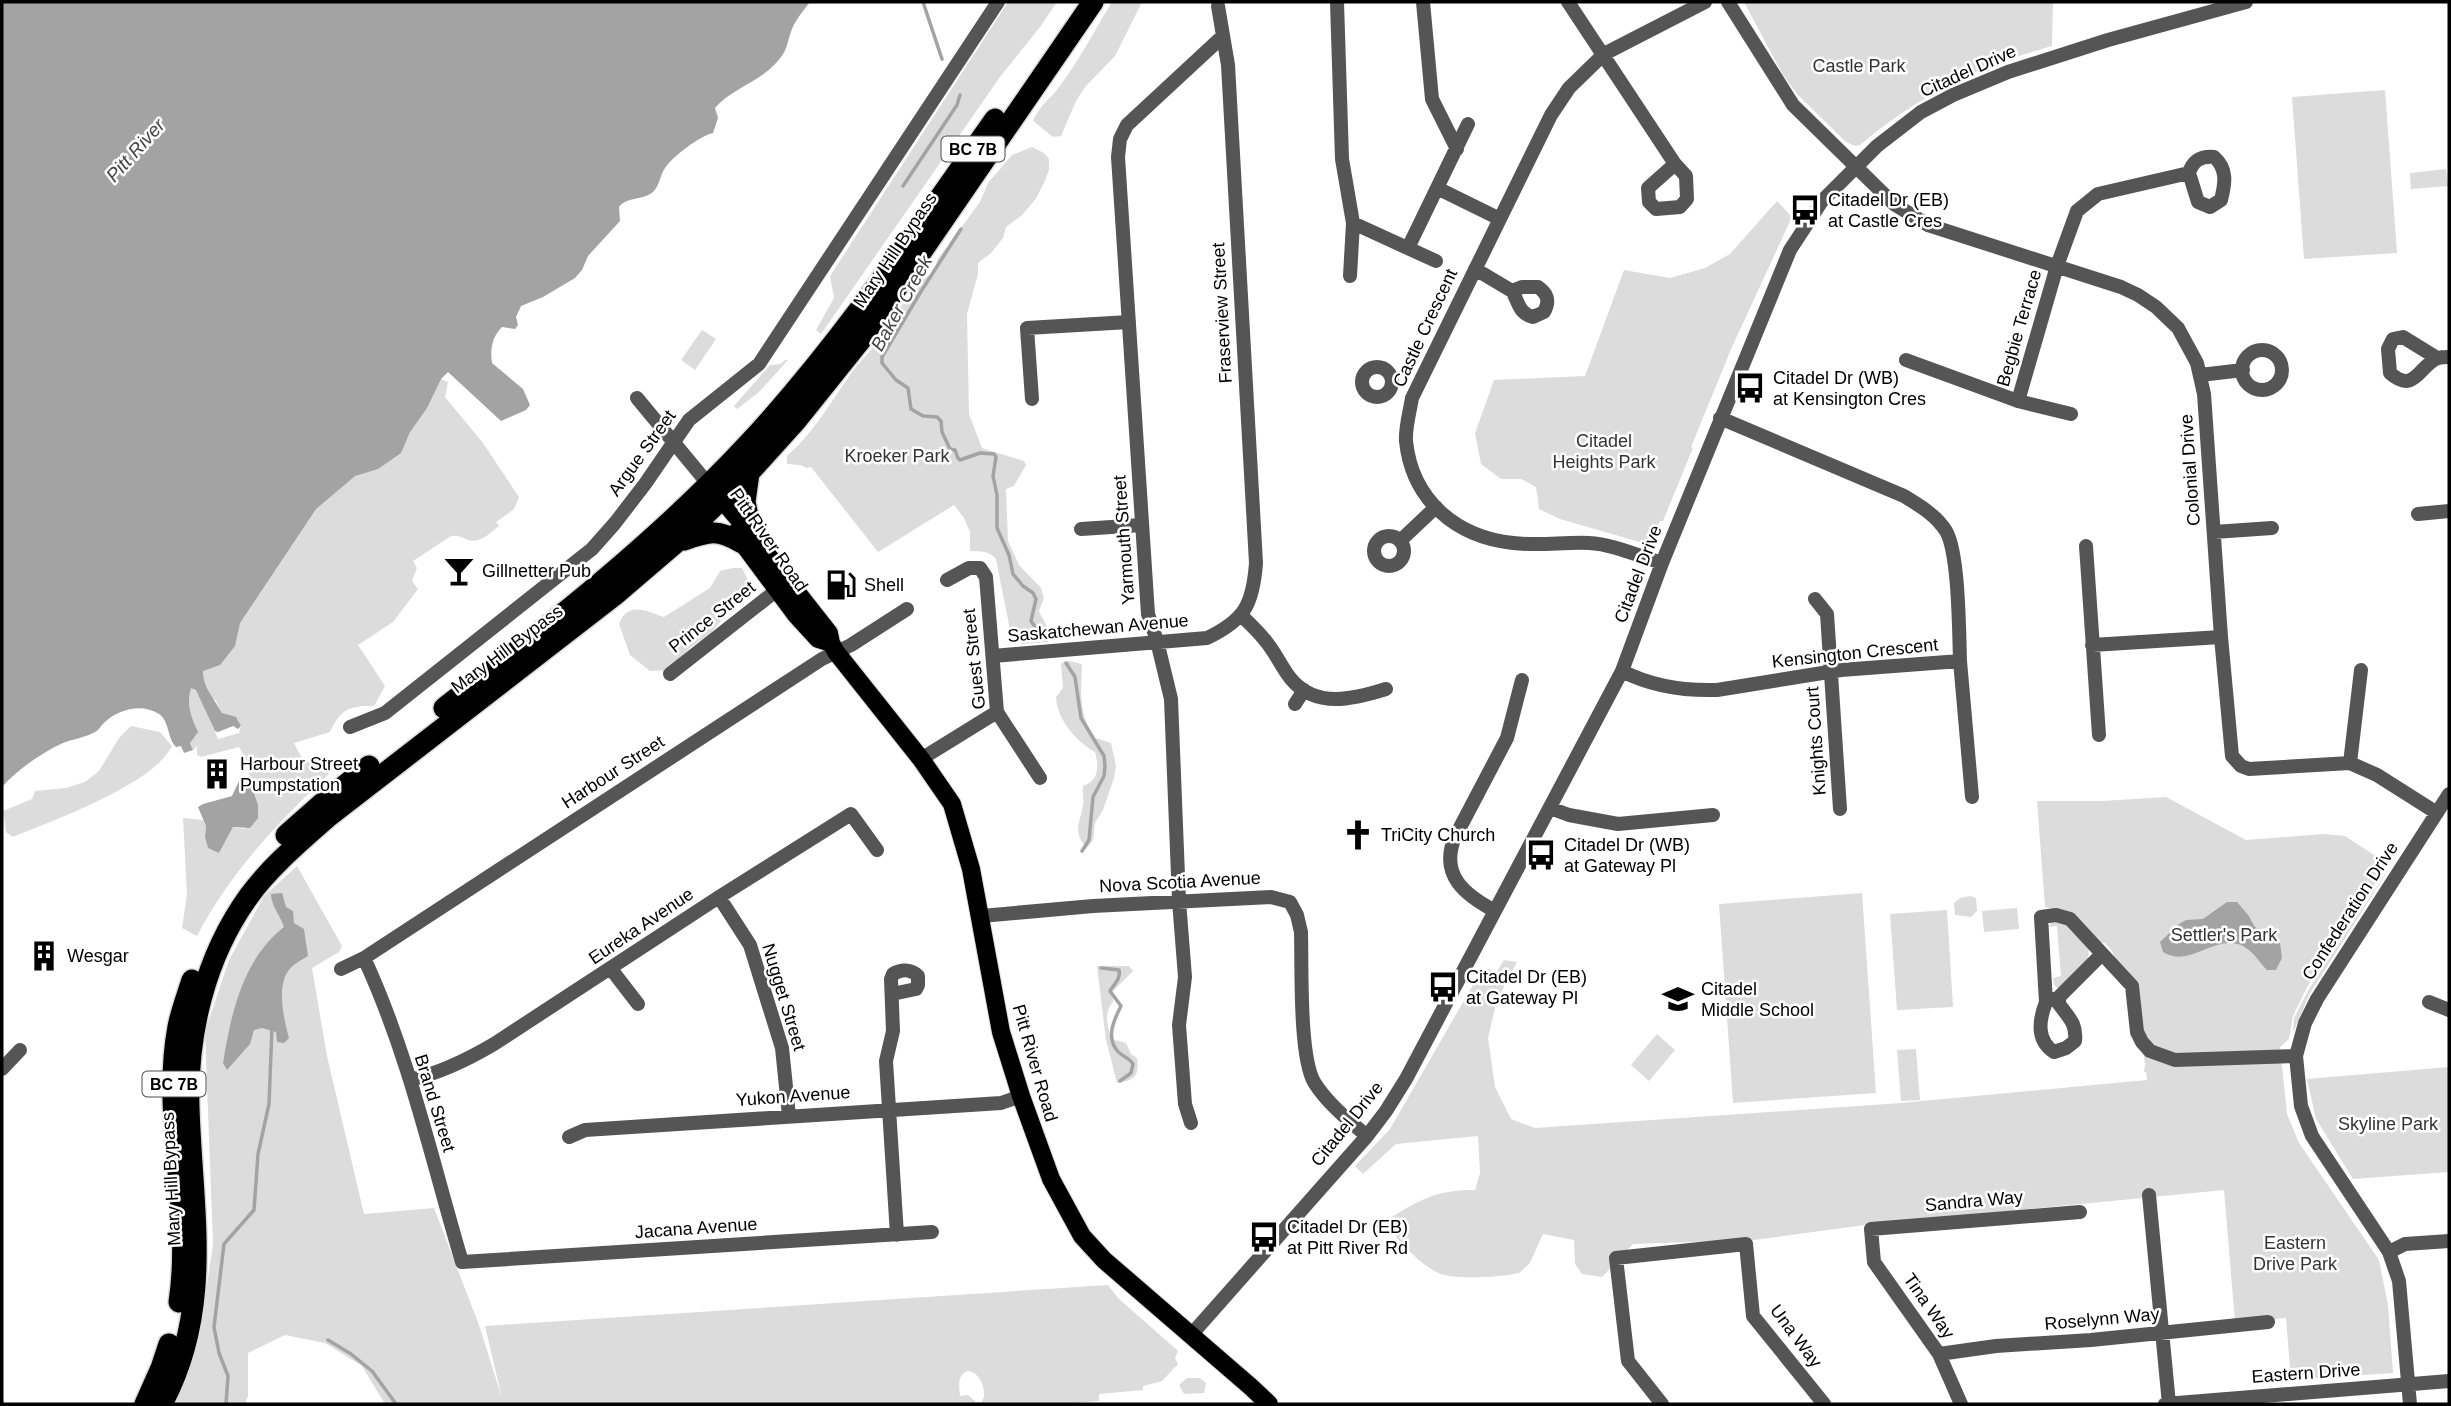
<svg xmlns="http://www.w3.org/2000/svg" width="2451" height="1406" viewBox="0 0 2451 1406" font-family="Helvetica,sans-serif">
  <rect width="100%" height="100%" fill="#fff"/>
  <path fill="#dcdcdc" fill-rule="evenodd" d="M1008,2H1057L1040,27L1000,77L821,334L816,330L834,298L830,276Z
    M1112,2H1142L1115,56L1085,87L1076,101L1061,136L1053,137L1033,121C1041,104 1046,103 1056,91C1078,63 1094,31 1112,2Z
    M1744,2H2053L2052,46C1974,68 1923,93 1860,145L1855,146L1846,142L1797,94L1783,75Z
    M2385,90L2397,253L2304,259L2292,97Z
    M1032,147L1044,153L1049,159V170L1044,183L1035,200L1022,215L1006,227L1003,238L991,253L978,263V274L967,314L969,414L982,448L1024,461L1026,465L1014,486L1006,489L1008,541L1019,565L1041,588L1044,598L1039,611C1044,623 1052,629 1048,642L1021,644L1019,636L1010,630L996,559C988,550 981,552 970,551V532L964,518L954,505L878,552L811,467L807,468L800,465L787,464V456C812,434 828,407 847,379C857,364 870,352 881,337C897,313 911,286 935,271L937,260L980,202L988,183L1012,155Z
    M2446,169L2448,186L2411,189L2410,173Z
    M1777,201L1792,217L1732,347L1691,447L1693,448L1663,521H1660L1650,545L1560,519L1539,509L1536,487L1521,479H1501L1481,464L1475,433L1494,380L1585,376L1624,270L1670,278L1705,268L1730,254Z
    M702,330L716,339L695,370L681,360Z
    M785,360H788L759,392L737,409L734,406L770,365L780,364Z
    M441,379L448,382L445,397L483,443L519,497L514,509L496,522L499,526C490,533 480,544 468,540C461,537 459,535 451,536L413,561L417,568L412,581L418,589L393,622L358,645L385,686L374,706C349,705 340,710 330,732L294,743L302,758L329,774C277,823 230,873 197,936L182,928L187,894L183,818L203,820L206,826L205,837L219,853L233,827L246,829C250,798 256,776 239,747L201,757L197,755V746L193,750L154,648L191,674L218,739L239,733L241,726L232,717L222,713L216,701L211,697L199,670L177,652Z
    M733,568H742L752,588L738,600L710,634L691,647L668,670L650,671L630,655L619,624C628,601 646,611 664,617L710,588L720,571Z
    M1069,661L1082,664C1081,690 1078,715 1095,738L1111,743L1116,766L1114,778L1103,810L1095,823L1093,840L1087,848C1071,831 1081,823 1083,804C1084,798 1082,792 1083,786C1099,781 1099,766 1095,752C1076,741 1057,720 1056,697L1063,688L1061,663Z
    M131,726L160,732L172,746C153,785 53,820 13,837L6,832L3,811L32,799L35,791L66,788L85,782L99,771L119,738Z
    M2166,797L2246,840L2323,834L2345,836L2388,864L2307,987L2293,1016L2289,1039L2280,1047L2287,1114L2299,1143L2379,1260L2388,1305L2393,1373L2291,1380L2286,1318L2235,1322L2224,1190L1865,1225L1754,1240L1633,1244L1602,1277L1582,1274L1575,1264L1574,1240L1543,1234L1530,1263L1519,1273C1502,1277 1457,1280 1441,1274C1422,1267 1395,1238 1385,1221C1420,1200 1434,1190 1475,1190L1480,1173L1478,1136L1396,1144L1363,1174L1355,1166L1390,1129L1477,978L1489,969L1496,973L1504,960L1517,962L1497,1000L1488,1038L1495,1087L1511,1119L1535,1128L1901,1103L2147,1080L2146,1072H2144L2145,1065L2139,1017L2112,951L2105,943L2099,942L2073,915L2045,907L2037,801H2102Z
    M2399,853L2309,995L2293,1033L2294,1018L2309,989Z
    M297,866L342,946L339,952L312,968L327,1056L364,1214L434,1208L479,1325L502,1398L485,1326L1108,1285L1118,1298L1178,1351L1175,1358L1178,1364L1162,1381L1143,1386V1390L1099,1394V1401L1063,1404H385L362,1366L325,1343L285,1335L248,1353V1396L245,1404H173L191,1362L201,1327L213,1244L205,1032L229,960L264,896ZM967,1371C980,1371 988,1391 982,1402H976L968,1395L960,1396C959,1386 957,1376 967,1371Z
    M1862,893L1876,1093L1733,1103L1719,904Z
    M1970,896L1976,898L1977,911L1971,917L1955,915L1954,903L1960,898Z
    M2017,908L2019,929L1984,932L1982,911Z
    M1947,910L1953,1007L1897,1010L1890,914Z
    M2053,921L2064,922L2089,949L2088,959L2058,989L2054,985L2053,978L2061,976L2057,926L2048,927Z
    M1097,966H1129L1133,971L1112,992L1113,1002C1103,1013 1108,1026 1111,1039L1126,1043L1131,1054L1137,1058C1140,1076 1134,1081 1117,1083L1106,1040Z
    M1657,1034L1675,1050L1649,1081L1631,1065Z
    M1916,1049L1920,1100L1901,1101L1897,1050Z
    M2449,1067V1172L2353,1179L2316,1119L2307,1079Z
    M1187,1378H1200L1206,1383L1204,1393L1184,1394L1179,1385Z"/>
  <path fill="#a3a3a3" d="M2,2H810C804,10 796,19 792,29C786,44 789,49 776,63C759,82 731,89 715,108L718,118L713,133C700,136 673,156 665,168C660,175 660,185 653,192C642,201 628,196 619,207L620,221L588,256L582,270L575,278L543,297L521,306L516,317L518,325L515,329L502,327C492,337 490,349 492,363L523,389L530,405L526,410L501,421L448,372L441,379L427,408L410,432L401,453L378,469L355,476L316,509L240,623L235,646L220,665L203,671C202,686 215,700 222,713L236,717L241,726L238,729L233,726L218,732L215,731L196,690L191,688C186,705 191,717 198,732L190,743L193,750L184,753L181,746L176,747C167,738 170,722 159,714C142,703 119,709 105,722C100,726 99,731 93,733C84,738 72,739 63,743C41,753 17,770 2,787Z
    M248,776L258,805V818L250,828L233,827L219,853L208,848L205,837L206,826L198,807L203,804L232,796L239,781Z
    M282,893L286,907L293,911L294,923L304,929L308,956C302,960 293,964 289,970C276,986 284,1020 289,1038L284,1043L277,1042L276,1032L262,1028L254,1030L250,1044L227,1070L223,1063C231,1014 242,960 284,927C281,917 271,905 271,894Z
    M2227,902H2237L2249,916L2254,926L2280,943L2282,958L2276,970H2267C2259,962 2254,952 2243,946C2215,933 2190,969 2163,952L2160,942L2179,924L2186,920L2203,919Z"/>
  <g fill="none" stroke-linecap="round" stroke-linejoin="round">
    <path stroke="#a3a3a3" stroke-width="3.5" d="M923,2L942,59
      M903,186L957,105L960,95
      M961,229L920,293L882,357V363L896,380L908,388L911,409L923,416L937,417L941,421L942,432L950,449L955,450L958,458L960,460L980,453L994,454L996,457L993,476L997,495V528L1009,555L1013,574L1023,586L1033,593L1036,599L1031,621L1044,639
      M1066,663L1075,677L1081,718L1104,756L1105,766L1104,776L1093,797L1089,840L1082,851
      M1101,968L1119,970C1121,979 1114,984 1110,991L1121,1006C1115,1018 1106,1035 1116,1049C1120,1056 1129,1057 1133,1064L1131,1073L1120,1081
      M328,1340L351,1354L372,1371L396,1404
      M226,1404L228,1376L219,1353L214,1327L224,1244L254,1210L258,1154L269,1104L272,1027"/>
    <g stroke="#dbdbdb" stroke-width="20">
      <path id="major" d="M713,489L752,535L829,633L831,643L836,652L921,759L952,804L971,869L1001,1032L1021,1096L1051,1179L1082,1236L1104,1260L1251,1387L1269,1404
        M735,533L796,615L818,639L831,643"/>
    </g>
    <g stroke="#dbdbdb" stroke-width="24">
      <path id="highway" d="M749,473L745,502L752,535
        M684,540C710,531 718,529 742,543
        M444,708C550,625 657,542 748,444C841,344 917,230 995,119
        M286,835L320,805L369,766
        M179,1302C193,1211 161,1118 178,1027C181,1011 187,996 192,980
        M145,1404L161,1368L169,1344
        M162,1404C214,1308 192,1210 189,1107C187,1033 205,957 249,896C271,866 300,842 328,817L615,595L678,541L749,473L796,421L861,340L1093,2"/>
    </g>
    <path stroke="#555" stroke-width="14" d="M1337,2L1342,159L1353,223L1350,276
      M1423,2L1432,99L1457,149
      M1568,2L1675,164L1648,188L1649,202L1656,209L1680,207L1687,199L1686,176L1675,164
      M1728,2L1793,105L1894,204L1928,225L2121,287L2138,295L2156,307L2178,328L2197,363L2204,394L2221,637L2232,756L2241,766L2249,769L2350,763L2377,775L2437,813
      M1437,188L1500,219
      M1353,223L1436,261
      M1408,248L1468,124
      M1475,269L1512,291C1519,302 1518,313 1533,317L1544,312C1550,301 1548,294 1538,287H1522L1512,291
      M2242 370a20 20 0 1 1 40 0a20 20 0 1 1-40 0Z
      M2437,358L2403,337L2393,339L2388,349L2390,373C2415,395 2419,365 2438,358C2441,357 2445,357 2449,357
      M1906,360L2018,401L2071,414
      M1362 382a15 15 0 1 1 30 0a15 15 0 1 1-30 0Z
      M2200,375L2243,370
      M637,398L709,485
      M1032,399L1027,328L1129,322
      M2018,401L2057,266L2077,211L2098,194L2189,173L2198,202L2210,207L2221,200C2225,184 2228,169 2214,157C2201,156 2193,160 2189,173
      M2418,514L2449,511
      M1081,529L1142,525
      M2214,532L2272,528
      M1374 551a15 15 0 1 1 30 0a15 15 0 1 1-30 0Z
      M1400,541L1436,507
      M2086,546L2099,735
      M1662,563C1639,556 1612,544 1589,543C1564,542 1538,546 1513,543C1456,537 1412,500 1406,441C1405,428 1410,411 1412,398L1551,115L1569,88L1604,54L1705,2
      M947,580L969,568H980L986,577L997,712L1040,778
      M1815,599L1827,614L1840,809
      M1241,615C1249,623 1257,630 1264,639C1275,651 1281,667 1291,679C1316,709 1354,699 1386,689
      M2092,645L2221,637
      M993,656L1207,638C1245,620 1253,604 1256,563L1228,65L1218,6
      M1960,661L1972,797
      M1622,671C1651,686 1684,691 1717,690L1841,670L1960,661C1959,632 1959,553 1946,531C1936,515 1920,506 1904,496L1720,418
      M670,674L777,590
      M1295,704L1304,690
      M350,727L385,713L592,549L615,523L645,484L689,420L759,364L998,2
      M921,759L997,712
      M2350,763L2361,670
      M1550,808L1569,815L1618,824L1713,815
      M719,897L750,945L782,1048L789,1116
      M1495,911C1465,895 1439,875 1455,837L1507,738L1522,680
      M981,916L1093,906L1271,897L1290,902L1297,915L1301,932C1302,966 1299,1055 1314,1082C1327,1103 1348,1120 1367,1136
      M364,958C409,1055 432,1161 462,1262L932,1232
      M341,969L364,958L822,659L851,645L907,609
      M611,969L638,1004
      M892,994L916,989L918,985V976C911,969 901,969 893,974L891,979L893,1031L886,1061L897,1235
      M2059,997V1004C2068,1017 2077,1023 2075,1041L2066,1048L2054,1052C2036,1040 2039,1020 2046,1002L2059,997L2102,954
      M2046,1002L2041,917L2056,915L2070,919L2132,986L2137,1032L2142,1042L2150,1051L2175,1060L2296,1056
      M2429,1002L2449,1010
      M2,1069L20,1050
      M410,1080C440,1073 467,1060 494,1044L719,897L851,814L877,850
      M1191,1123L1185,1104L1179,1025L1185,977L1179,901L1171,699L1157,641L1148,614L1118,157L1120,139L1127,125L1223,36
      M569,1137L585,1130L1001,1103L1021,1096
      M2149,1195L2169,1404
      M2389,1252L2405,1244L2449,1241
      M1191,1335L1367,1136L1386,1111L1406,1079L1622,671L1662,563L1790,250L1822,201L1877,146L1921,112L1953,95L2008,72L2108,40L2246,2
      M1939,1354L1996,1346L2091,1340L2268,1322
      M1662,1404L1628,1361L1616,1258L1746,1244L1753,1316L1824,1404
      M1961,1404L1939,1354L1874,1262L1871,1229L2080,1212
      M2165,1404L2449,1381
      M2410,1404L2399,1281L2389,1252L2312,1136L2301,1106L2296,1056L2305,1023L2317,999L2449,794"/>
    <use href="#major" stroke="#000" stroke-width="18"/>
    <use href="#highway" stroke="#000" stroke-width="21"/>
  </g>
  <defs>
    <g id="bus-bare" transform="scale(2.415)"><path d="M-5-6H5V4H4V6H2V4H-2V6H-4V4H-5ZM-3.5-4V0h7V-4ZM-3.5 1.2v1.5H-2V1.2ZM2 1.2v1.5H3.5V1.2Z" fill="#000" stroke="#fff" stroke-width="2.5" paint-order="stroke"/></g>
    <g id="bar-bare" transform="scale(2.415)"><path d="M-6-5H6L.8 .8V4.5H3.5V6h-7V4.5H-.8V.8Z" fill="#000" stroke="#fff" stroke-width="2.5" paint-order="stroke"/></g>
    <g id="fuel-bare" transform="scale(2.415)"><path d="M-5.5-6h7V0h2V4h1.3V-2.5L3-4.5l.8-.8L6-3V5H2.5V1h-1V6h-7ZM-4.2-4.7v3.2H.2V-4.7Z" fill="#000" stroke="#fff" stroke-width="2.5" paint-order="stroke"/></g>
    <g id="building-bare" transform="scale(2.415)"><path d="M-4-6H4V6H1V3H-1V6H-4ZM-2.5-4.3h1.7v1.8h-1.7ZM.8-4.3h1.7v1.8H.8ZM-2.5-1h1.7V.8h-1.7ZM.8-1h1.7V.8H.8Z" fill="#000" stroke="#fff" stroke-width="2.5" paint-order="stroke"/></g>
    <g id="church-bare" transform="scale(2.415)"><path d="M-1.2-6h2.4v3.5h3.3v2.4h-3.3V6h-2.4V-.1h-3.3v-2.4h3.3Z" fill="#000" stroke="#fff" stroke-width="2.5" paint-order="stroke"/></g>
    <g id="school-bare" transform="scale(2.415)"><path d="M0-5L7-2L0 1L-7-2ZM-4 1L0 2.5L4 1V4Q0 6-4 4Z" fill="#000" stroke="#fff" stroke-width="2.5" paint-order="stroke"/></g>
  </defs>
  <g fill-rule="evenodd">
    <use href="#bus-bare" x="1805" y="210"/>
    <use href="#bus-bare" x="1750" y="388"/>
    <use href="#bar-bare" x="459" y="571"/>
    <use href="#fuel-bare" x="841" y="585"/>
    <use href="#building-bare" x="217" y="774"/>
    <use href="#church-bare" x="1358" y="835"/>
    <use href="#bus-bare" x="1541" y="855"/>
    <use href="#building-bare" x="44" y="956"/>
    <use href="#bus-bare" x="1443" y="987"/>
    <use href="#school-bare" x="1678" y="999"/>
    <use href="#bus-bare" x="1264" y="1237"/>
  </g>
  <g text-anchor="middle" stroke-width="5" stroke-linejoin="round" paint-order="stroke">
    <g fill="#fff" stroke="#4c4c4c" stroke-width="2">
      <rect x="941.5" y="136.5" width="63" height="25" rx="5"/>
      <rect x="142.5" y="1071.5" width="63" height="25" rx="5"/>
    </g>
    <g font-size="16" font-weight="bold" fill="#000">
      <text x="973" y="155">BC 7B</text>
      <text x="174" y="1090">BC 7B</text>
    </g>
    <g font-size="18" fill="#333" stroke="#fff">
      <text x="1859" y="72">Castle Park</text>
      <text x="1604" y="447">Citadel<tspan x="1604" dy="21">Heights Park</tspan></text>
      <text x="897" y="462">Kroeker Park</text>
      <text x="2224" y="941">Settler's Park</text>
      <text x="2388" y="1130">Skyline Park</text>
      <text x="2295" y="1249">Eastern<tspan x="2295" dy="21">Drive Park</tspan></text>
    </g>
    <g font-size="18" fill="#000" stroke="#fff">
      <text transform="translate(1968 71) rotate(-24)" y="6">Citadel Drive</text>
      <text transform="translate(895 250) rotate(-56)" y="6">Mary Hill Bypass</text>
      <text transform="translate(1222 313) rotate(-93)" y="6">Fraserview Street</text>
      <text transform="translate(1425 328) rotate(-65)" y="6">Castle Crescent</text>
      <text transform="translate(2019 328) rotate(-74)" y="6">Begbie Terrace</text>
      <text transform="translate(642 453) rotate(-54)" y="6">Argue Street</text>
      <text transform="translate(2190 470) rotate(-94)" y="6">Colonial Drive</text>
      <text transform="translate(769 540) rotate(55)" y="6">Pitt River Road</text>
      <text transform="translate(1124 540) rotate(-94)" y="6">Yarmouth Street</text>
      <text transform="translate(1638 574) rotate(-69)" y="6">Citadel Drive</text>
      <text transform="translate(712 617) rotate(-38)" y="6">Prince Street</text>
      <text transform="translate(1098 628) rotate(-5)" y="6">Saskatchewan Avenue</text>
      <text transform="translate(507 649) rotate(-37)" y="6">Mary Hill Bypass</text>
      <text transform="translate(1855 653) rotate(-6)" y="6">Kensington Crescent</text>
      <text transform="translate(974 659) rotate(-96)" y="6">Guest Street</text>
      <text transform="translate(1816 741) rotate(-94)" y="6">Knights Court</text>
      <text transform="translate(613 772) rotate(-33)" y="6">Harbour Street</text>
      <text transform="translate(1180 882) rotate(-3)" y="6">Nova Scotia Avenue</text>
      <text transform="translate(2350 911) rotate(-57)" y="6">Confederation Drive</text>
      <text transform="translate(641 926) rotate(-34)" y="6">Eureka Avenue</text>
      <text transform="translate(784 997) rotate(73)" y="6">Nugget Street</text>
      <text transform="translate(1035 1063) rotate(74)" y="6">Pitt River Road</text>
      <text transform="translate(793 1096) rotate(-4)" y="6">Yukon Avenue</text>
      <text transform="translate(435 1103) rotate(73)" y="6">Brand Street</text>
      <text transform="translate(1347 1124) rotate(-51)" y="6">Citadel Drive</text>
      <text transform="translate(171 1179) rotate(-93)" y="6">Mary Hill Bypass</text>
      <text transform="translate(1974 1201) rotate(-5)" y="6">Sandra Way</text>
      <text transform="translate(696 1228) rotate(-4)" y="6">Jacana Avenue</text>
      <text transform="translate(1929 1306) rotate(55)" y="6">Tina Way</text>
      <text transform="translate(2102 1319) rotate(-5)" y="6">Roselynn Way</text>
      <text transform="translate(1796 1336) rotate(53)" y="6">Una Way</text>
      <text transform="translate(2306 1373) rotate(-4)" y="6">Eastern Drive</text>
    </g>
    <g font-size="18" fill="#000" stroke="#fff" text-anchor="start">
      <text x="1828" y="206">Citadel Dr (EB)<tspan x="1828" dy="21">at Castle Cres</tspan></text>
      <text x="1773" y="384">Citadel Dr (WB)<tspan x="1773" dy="21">at Kensington Cres</tspan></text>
      <text x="482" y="577">Gillnetter Pub</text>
      <text x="864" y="591">Shell</text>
      <text x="240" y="770">Harbour Street<tspan x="240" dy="21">Pumpstation</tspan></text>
      <text x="1381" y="841">TriCity Church</text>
      <text x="1564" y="851">Citadel Dr (WB)<tspan x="1564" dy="21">at Gateway Pl</tspan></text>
      <text x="67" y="962">Wesgar</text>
      <text x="1466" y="983">Citadel Dr (EB)<tspan x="1466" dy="21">at Gateway Pl</tspan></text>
      <text x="1701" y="995">Citadel<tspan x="1701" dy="21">Middle School</tspan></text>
      <text x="1287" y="1233">Citadel Dr (EB)<tspan x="1287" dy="21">at Pitt River Rd</tspan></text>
    </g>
    <g font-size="19" font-style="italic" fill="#444" stroke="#fff">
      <text transform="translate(135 150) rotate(-48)" y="7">Pitt River</text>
      <text transform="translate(901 303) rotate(-61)" y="7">Baker Creek</text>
    </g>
  </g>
  <rect width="2451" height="1406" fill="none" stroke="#000000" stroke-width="7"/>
</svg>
